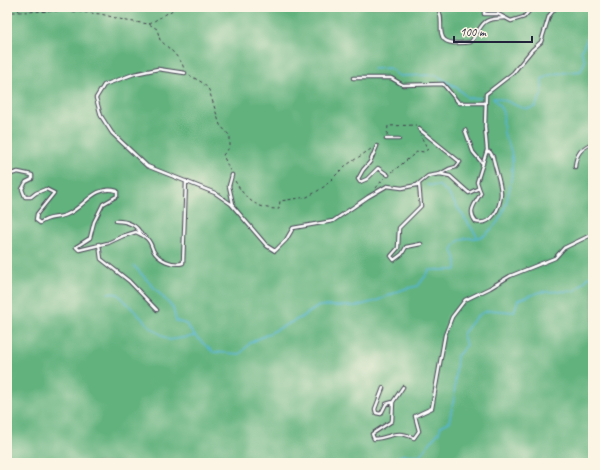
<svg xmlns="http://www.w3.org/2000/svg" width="600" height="470" viewBox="0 0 600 470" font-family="Caveat,sans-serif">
  <rect width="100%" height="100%" fill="#fcf5e5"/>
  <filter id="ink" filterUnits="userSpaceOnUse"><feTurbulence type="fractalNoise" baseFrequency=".025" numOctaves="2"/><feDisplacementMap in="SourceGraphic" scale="8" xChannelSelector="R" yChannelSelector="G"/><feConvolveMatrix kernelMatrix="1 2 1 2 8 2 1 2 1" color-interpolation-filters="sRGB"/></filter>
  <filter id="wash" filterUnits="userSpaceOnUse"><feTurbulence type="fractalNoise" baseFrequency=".012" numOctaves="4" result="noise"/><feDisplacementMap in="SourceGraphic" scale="16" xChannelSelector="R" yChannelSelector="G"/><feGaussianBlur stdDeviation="0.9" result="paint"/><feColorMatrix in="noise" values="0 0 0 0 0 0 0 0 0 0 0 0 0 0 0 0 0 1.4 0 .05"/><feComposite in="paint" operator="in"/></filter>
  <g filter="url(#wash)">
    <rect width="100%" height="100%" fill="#efdcba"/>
    <path fill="#62b27e" stroke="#426a5c" d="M7,7H593V463H7Z"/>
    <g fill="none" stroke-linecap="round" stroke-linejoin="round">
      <path stroke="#55b5d4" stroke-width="1.5" d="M373,69L389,68L399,76L436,75L457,88L468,98H481
        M427,185L440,186L447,192L477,236
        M134,266L173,308L176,321L186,324L195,336
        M108,293L118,294L150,327L169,340L195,336L213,352L240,354L250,343L302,317L319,306H357L376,301L404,289L418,286L430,270H456V259L452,250C462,230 471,243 485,235C488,233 491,229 494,226C508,213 516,166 510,148C509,144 506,141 505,137C499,117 511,118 493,98C510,98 519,113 535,107L542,94V79L552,74L581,71L585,61L581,51L588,37L593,35
        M384,463L403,455H420L439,432L441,426L449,422L454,398L457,356L466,346L463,334C481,310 481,308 514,312L518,300L540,292L575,291L593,273"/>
    </g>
  </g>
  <g filter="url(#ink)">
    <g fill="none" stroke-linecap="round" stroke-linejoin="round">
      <g stroke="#413e4e" stroke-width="4.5">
        <path id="service" d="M437,7C449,23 425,49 471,42C485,23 479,19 505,18
          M495,7L484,11V14H498L511,21L524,17L531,9L538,7
          M185,73L158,69L134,74L104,85L96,98L101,116L112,133L147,166L215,193L231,204L267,246L275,251L286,240L293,228L333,221L368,197L387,186L402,188L417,185L428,176L440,174L450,176L469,193L479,188L477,182L487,150L485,127L486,94L513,73L532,50L541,42L549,16L556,7
          M353,78H391L403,85L443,84L459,103H486
          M419,129L460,162L456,167L449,169L440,174
          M465,130L473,152L483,164
          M386,139H399
          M377,146L370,162L363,170L358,179L360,182L367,179L378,168L388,175
          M575,167C576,154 581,148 593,143
          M7,175L18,172L32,175V179L26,182L22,189L25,197H31L36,193L46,189L54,193L37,214L36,220L40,223C49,216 56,219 66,215C84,208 94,184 117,191V196L103,204L94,222L90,238L76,247L79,250L108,243L123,236L136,232C139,234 143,235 145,237C150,240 151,245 153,250C158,260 173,266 183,263L186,181
          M232,175L229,186L233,204
          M419,184L421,206L399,228L398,248L391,256L394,260L402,254L406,247L421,244
          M479,188L481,193C475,204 467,211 476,222C492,226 500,208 501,194C501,182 495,169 493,157L490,152H487
          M116,221C127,221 136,224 141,234
          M99,244L101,259L129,281L157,310
          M383,388L375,409L376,413L381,414L386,404L393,402L392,421L372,434L374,439C391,438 395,429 414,438L419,431L415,416L432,408L445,335L452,317L465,300L490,288L510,276L555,258L564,248L593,234
          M393,402L403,387"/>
      </g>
      <path stroke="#413e4e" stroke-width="1" stroke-dasharray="3 3" stroke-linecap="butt" d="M72,7L74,12
        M18,11L21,7
        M7,14L12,12L66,11L101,14L127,21L149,24L157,29L160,40L174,53L182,63L184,69
        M149,24L178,7
        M189,75L203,83L209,90L220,125L230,136V147L223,155L230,171
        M387,135L388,126L416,125
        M392,172L418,151L424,152L428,149L420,135
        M235,181C246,200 257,209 279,209L280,201L307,197L316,192L325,186L345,166L371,149
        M376,188L384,178"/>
      <use href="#service" stroke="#fff" stroke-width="2.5"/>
    </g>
  </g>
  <rect width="600" height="470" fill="none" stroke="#fcf5e5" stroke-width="24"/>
  <path d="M454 36v6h78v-6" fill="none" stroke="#22223b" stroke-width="2"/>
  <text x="460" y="36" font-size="12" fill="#22223b" stroke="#fcf5e5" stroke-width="3" paint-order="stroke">100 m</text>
</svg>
